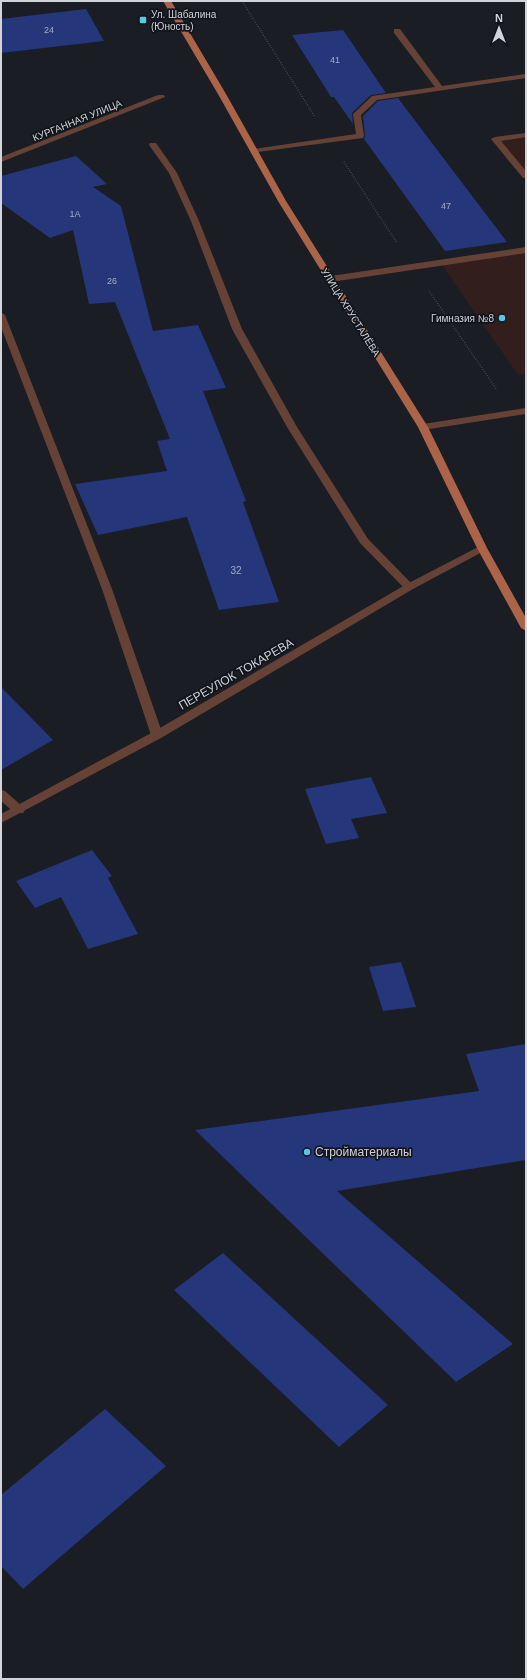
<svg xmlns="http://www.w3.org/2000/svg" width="527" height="1680" viewBox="0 0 527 1680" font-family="Arial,sans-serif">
  <rect width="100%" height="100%" fill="#1a1d24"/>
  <path fill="#311e1d" d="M526,135V176L495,139Z
    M526,249V374L518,375L439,261Z"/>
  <path fill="#25367b" d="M86,9L104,41L1,53V19Z
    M343,30L386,93L371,95L352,113L353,124L334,97H331L292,35Z
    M398,98L466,188L507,242L445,251L364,139L365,136L363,116L378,101Z
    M76,156L107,184L93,187L121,206L153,331L198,325L226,388L203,391L246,501L243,502L279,602L219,610L187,517L98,535L75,484L167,471L157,441L170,439L115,302L89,304L73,230L50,238L1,203V176Z
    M1,687L53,740L1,770Z
    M371,777L387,813L351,819L359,838L326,844L305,789Z
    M92,850L112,876L108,878L138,934L88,949L61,897L35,908L16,881Z
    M401,962L416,1007L383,1011L369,967Z
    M526,1044V1160L337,1191L513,1344L456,1382L195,1130L479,1091L466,1054Z
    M223,1253L388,1405L339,1447L174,1290Z
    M105,1409L166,1466L23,1589L1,1566V1495Z"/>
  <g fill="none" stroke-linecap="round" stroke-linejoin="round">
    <path stroke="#63666c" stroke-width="1.5" stroke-dasharray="0.5 2" stroke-linecap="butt" d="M242,1L315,117
      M344,162L397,243
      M429,291L497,390"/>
    <path fill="#654235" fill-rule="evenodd" d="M394,29H400L442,86L526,74V78L377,100L361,115L364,136L363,138L251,153L250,151L254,149L356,134L353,114L372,96L435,87L394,33Z
      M526,133V137L501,141L526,171V178H523L491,139L495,137Z
      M150,143H156L177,173L199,221L242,329L297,427L368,539L413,585L414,587L413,589H405L360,543L287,427L232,329L191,221L169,173L149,145Z
      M526,247V253L331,282L327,279L331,276Z
      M1,312L5,315L112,589L163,735L161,738H153L151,735L102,589L1,327Z
      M526,408V414L423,430L418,427L423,424Z
      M1,790L5,791L23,807L25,810L23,813H15L1,801Z"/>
    <path fill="#654235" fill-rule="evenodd" d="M158,95H164L165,97L1,162V157Z
      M482,545L487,548L486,550L413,589L161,738L1,823V814L153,732L405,585Z"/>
    <path fill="#ac6449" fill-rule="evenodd" d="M163,1H171L226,94L286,201L428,427L487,548L526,618V631L521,628L477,548L418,427L278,201L218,94Z"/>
  </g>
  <g fill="#58c9e3" stroke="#11141b" stroke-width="1.5">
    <rect x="139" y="16" width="8" height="8" rx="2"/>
    <circle cx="502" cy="318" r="4"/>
    <circle cx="307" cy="1152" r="4"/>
  </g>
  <g text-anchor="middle" stroke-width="3.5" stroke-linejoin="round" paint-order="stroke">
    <g font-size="9" fill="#a7acc2">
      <text x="49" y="33">24</text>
      <text x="335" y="63">41</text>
      <text x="446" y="209">47</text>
      <text x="75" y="217">1А</text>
      <text x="112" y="284">26</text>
    </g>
    <g font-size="10" fill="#d2d4da" stroke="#11141b" text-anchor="start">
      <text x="151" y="18">Ул. Шабалина<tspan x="151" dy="12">(Юность)</tspan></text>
      <text x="494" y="322" text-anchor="end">Гимназия №8</text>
    </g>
    <g font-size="10" fill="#d2d4da" stroke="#11141b">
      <text transform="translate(77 120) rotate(-22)" y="4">КУРГАННАЯ УЛИЦА</text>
      <text transform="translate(351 312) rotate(58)" y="4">УЛИЦА ХРУСТАЛЁВА</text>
    </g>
    <g font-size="10" fill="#a7acc2">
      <text x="236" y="574">32</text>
    </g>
    <g font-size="12" fill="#d2d4da" stroke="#11141b">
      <text transform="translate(236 674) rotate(-30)" y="4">ПЕРЕУЛОК ТОКАРЕВА</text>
    </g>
    <g font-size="12" fill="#d2d4da" stroke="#11141b" text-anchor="start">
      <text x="315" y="1156">Стройматериалы</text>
    </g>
  </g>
  <rect width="527" height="1680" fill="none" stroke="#d2d4da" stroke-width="4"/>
  <g transform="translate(499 28)" stroke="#11141b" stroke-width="3" paint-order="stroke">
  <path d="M0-3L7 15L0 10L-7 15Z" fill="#d2d4da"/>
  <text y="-6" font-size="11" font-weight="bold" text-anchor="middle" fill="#d2d4da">N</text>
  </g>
</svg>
